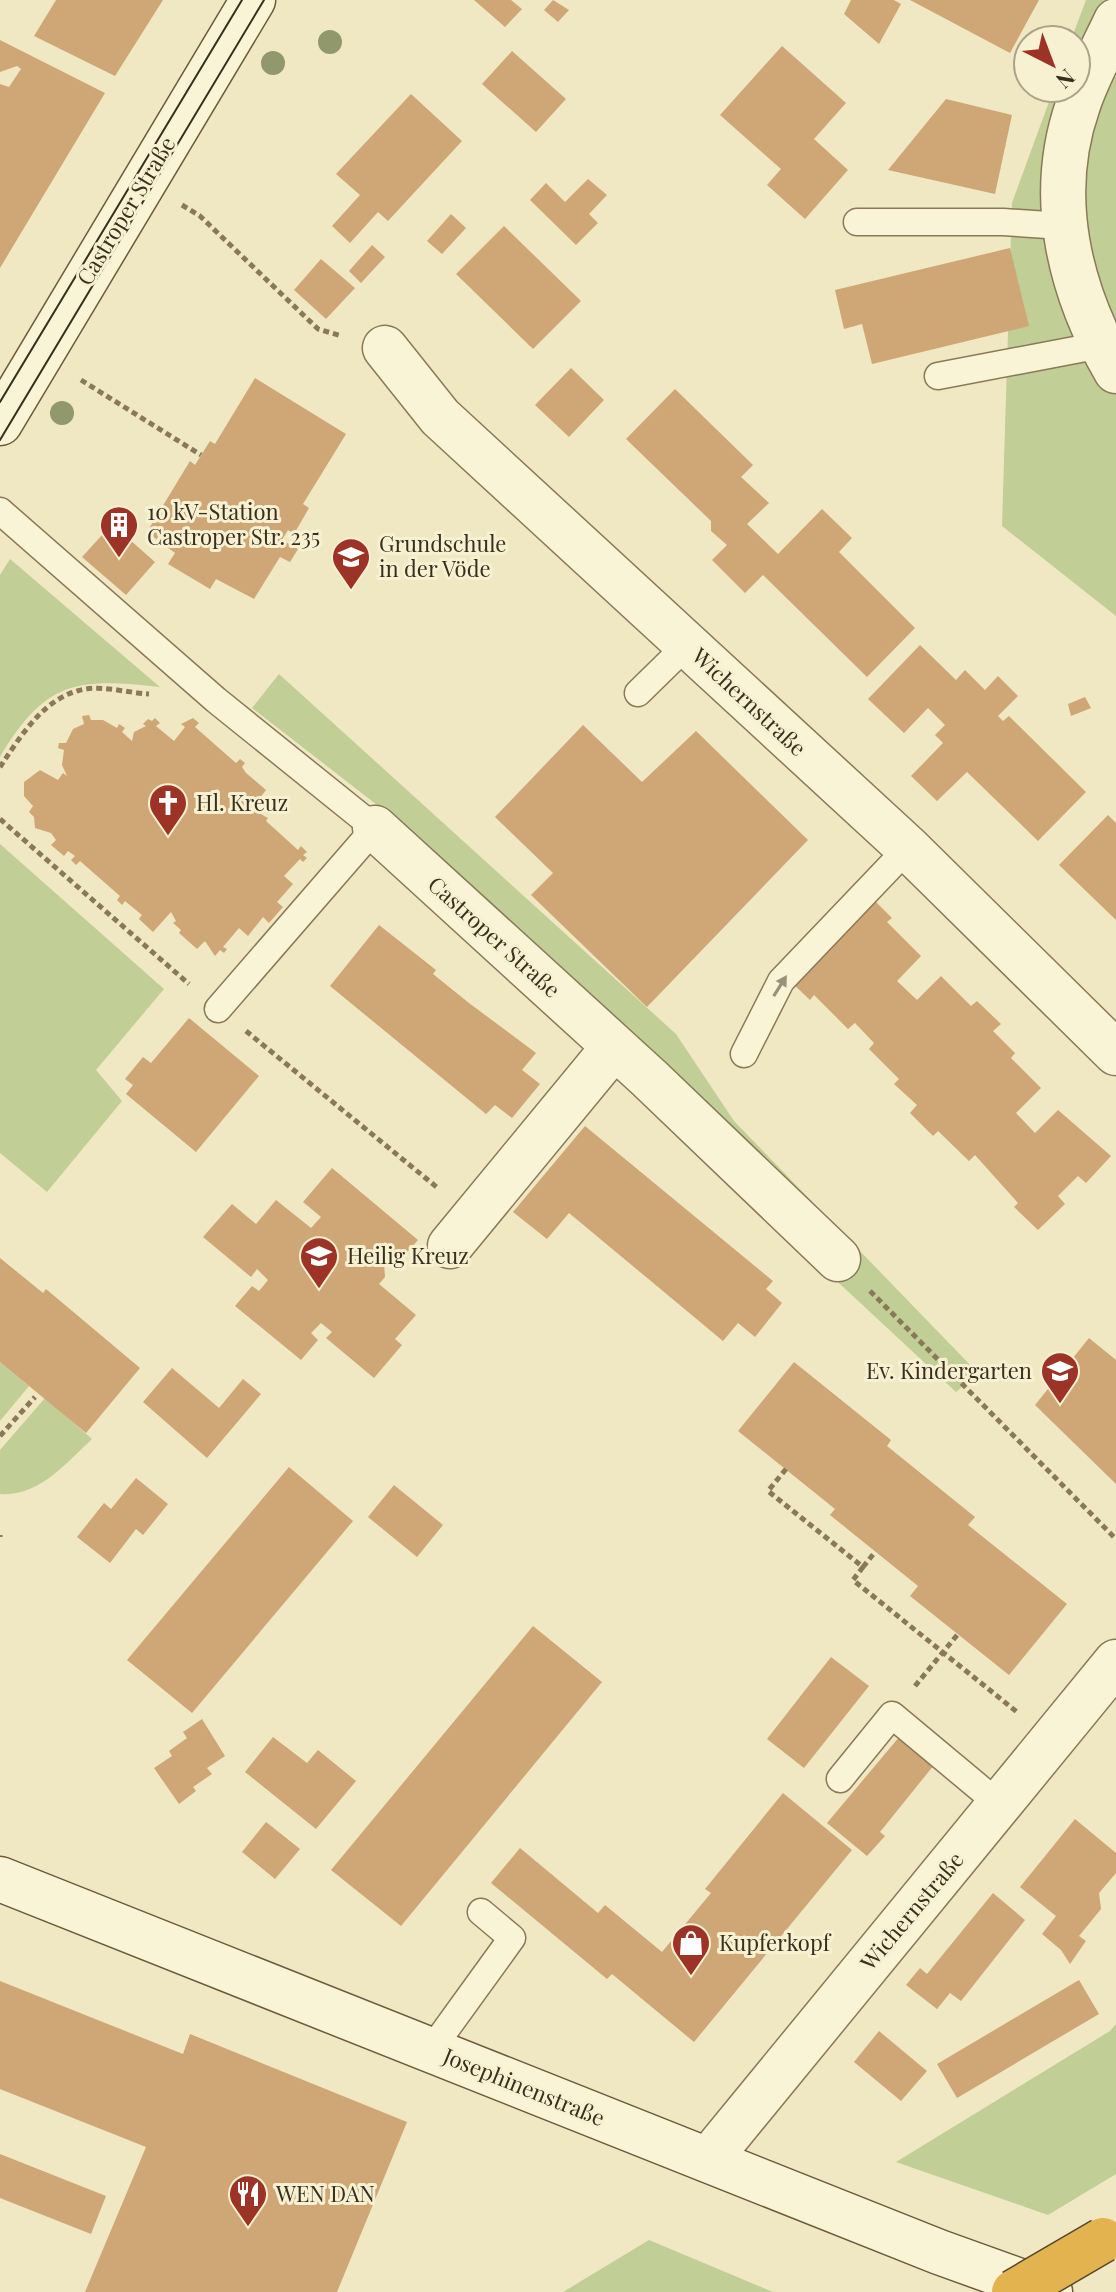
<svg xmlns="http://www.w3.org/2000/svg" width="1116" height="2292" viewBox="0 0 1116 2292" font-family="'Playfair Display',serif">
  <rect width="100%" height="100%" fill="#f0e8c2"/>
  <path fill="#c1ce95" d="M1086,0H1116V616L1002,526L1012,203L1054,88H1076V40H1071Z
    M10,559L160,687C77,678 46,680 0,757V575Z
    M279,674L676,1034L734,1121L978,1373L956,1392L826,1271L390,815L252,708Z
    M0,844L164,989L96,1070L122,1101L47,1192L0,1153Z
    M0,1362L29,1386L0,1421Z
    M45,1398L92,1439C66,1463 39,1497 0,1494V1450Z
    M1116,2024V2174L1048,2215L896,2162L1110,2031Z
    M649,2240L773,2292H563Z"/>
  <path fill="#cfa676" d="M56,0H163L115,76L34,36Z
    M474,0H511L522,9L505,27Z
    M553,0L569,10L558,22L544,10Z
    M851,0H894L901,4L879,44L844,14Z
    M910,0H1039L1010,53Z
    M0,40L105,93L0,268V84L9,87L21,69L17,66L0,72Z
    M782,46L846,103L814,139L848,170L805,219L767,185L781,169L720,115Z
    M512,51L566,99L536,132L482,84Z
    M411,94L462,141L388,221L378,212L350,243L332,226L360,195L336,174Z
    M946,99L1012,115L995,194L888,170Z
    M588,179L607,195L589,214L598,223L576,245L530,200L546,183L565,202Z
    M451,214L466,228L442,254L427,241Z
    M504,226L581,301L533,349L456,274Z
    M372,245L385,257L361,283L349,271Z
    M1010,248L1029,326L872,364L862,324L844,329L835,290Z
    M321,259L355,288L326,319L294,290Z
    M571,368L604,400L569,437L535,405Z
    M255,378L346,434L303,504L309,508L294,534L288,530L282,540L298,549L290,562L280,557L254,599L216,579L210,589L168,564L175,553L147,532L190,461L195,465L210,441L215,444Z
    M675,389L753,465L741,477L769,503L747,524L778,554L822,509L852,538L839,552L915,628L867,677L763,575L745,593L712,560L727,545L711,531V521L626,439Z
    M112,524L155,562L126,595L82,557Z
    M920,645L956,680L965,670L985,690L998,676L1018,696L998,716L1003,721L1009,716L1086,792L1038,841L967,772L937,801L911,776L943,743L935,735L945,725L928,708L904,733L868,699Z
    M1085,697L1091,708L1071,716L1068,704Z
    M89,715L91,720H103L117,728L119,724L125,728L122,732L132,741L134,732L146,726L143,724L148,719L152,721L155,718L160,723L156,726L174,741L185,727L181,724L193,718L199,723L195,727L236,763L240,759L245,763L242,767L246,773L266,790L251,809L268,818L266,821L298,850L301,846L307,852L303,855L307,858L303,862L300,859L284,876L293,884L277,902L283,907L269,923L263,917L248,936L239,928L223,947L227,949L224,953L220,950L215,956L205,941L197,949L179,933L181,930L173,923L176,921L171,912L153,932L139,919L142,915L125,901L122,905L117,900L120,896L80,861L76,865L71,860L75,856L68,851L64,856L51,845L56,840L51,833L35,828L34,817L29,812L33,806L24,796V782L40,770L58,780L63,773L67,776L62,765L64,750L58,748L59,743H66L73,729L84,724L82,716Z
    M583,725L642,782L696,731L808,840L647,1007L531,895L553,873L495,817Z
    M1108,815L1116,823V920L1059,865Z
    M874,900L892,918L887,922L921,956L897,981L917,1000L941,976L971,1006L977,1001L1001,1024L993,1031L1015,1053L1011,1058L1041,1088L1016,1113L1035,1133L1058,1110L1111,1156L1086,1183L1078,1176L1058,1196L1065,1204L1038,1230L1014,1207L1018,1203L975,1155L969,1161L938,1131L933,1136L910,1113L917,1105L894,1084L899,1079L869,1049L874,1043L855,1023L848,1029L814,995L810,1000L792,983Z
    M379,925L436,970L433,974L469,1003L536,1053L522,1070L540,1084L512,1118L495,1105L486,1114L330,986Z
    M189,1018L259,1076L196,1152L126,1094L133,1085L125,1079L143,1057L151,1063Z
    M585,1126L773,1281L766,1289L782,1303L755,1337L738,1323L723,1341L569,1213L547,1239L513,1212Z
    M332,1168L418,1240L399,1261L387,1260L384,1263L385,1277L379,1284L416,1315L395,1339L402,1345L374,1378L326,1338L332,1332L321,1323L311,1333L318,1340L301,1360L235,1306L252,1286L259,1291L268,1280L257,1269L251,1277L203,1237L232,1204L256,1224L276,1200L311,1228L321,1217L303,1202Z
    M0,1258L43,1293L46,1289L140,1368L86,1433L0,1362Z
    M1089,1338L1116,1360V1484L1035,1405Z
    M794,1362L891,1440L887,1446L975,1517L968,1525L1067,1604L1009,1675L910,1596L918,1586L830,1515L835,1509L738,1431Z
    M172,1368L219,1408L243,1379L261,1394L207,1458L143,1402Z
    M289,1467L353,1521L192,1713L127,1660Z
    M136,1478L168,1504L143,1535L136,1529L110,1563L77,1537L104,1503L111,1509Z
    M394,1485L443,1525L417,1557L368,1517Z
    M533,1626L602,1682L401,1926L331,1870Z
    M831,1657L869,1686L804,1768L767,1739Z
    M202,1719L225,1756L207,1768L212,1774L193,1787L196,1791L179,1804L154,1768L172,1756L169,1751L187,1738L183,1732Z
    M900,1736L934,1765L880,1832L885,1836L867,1856L827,1823Z
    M273,1737L307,1763L318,1750L356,1781L316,1829L245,1772Z
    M783,1793L852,1850L694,2042L612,1974L607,1979L491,1883L520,1848L598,1913L605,1905L662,1952L711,1893L705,1889Z
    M1075,1819L1116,1853V1873L1099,1893L1101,1909L1079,1936L1086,1941L1070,1964L1061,1950L1042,1934L1056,1916L1020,1887Z
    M266,1822L300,1849L275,1879L242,1852Z
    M993,1893L1025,1920L961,2001L950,1993L937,2009L906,1985L920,1968L927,1974Z
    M1079,1980L1099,2014L957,2098L937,2064Z
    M0,1981L183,2054L190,2034L407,2122L337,2292H85L146,2147L0,2089Z
    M879,2031L927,2071L901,2101L854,2062Z
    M0,2154L106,2196L91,2234L0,2198Z"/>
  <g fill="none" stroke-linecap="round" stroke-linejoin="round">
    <g stroke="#8a7958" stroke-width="29">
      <path id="lane" d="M857,222H1003L1063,226
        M938,376L1101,345
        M0,511L216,700L375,828L218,1009
        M638,693L687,645
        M744,1054L781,981L908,848
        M840,1779L892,1715L1000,1805
        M431,2050L512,1938L481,1912"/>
    </g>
    <g stroke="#8a7958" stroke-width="47">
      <path id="street" d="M1116,21C1103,49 1087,77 1078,105C1046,196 1069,290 1116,371
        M385,348L440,417L908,848L1116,1053
        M375,828L649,1078L838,1259
        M450,1246L614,1047
        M708,2160L1116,1662"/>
    </g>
    <g stroke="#6c5a3c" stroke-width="47">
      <path id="secondary" d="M0,423L253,0
        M0,1879L939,2252L1050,2292"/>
    </g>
    <path stroke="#8a7958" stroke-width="5" stroke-dasharray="6 4" stroke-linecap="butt" d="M182,205L200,216L318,329L342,336
      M81,380L201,455
      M0,767C21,736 45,695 86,689C105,686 130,693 149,694
      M0,819L189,984
      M246,1031L439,1189
      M870,1291L1116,1539
      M0,1436L35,1397
      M786,1469L768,1491L863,1567L853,1580L1017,1712
      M0,1535V1537
      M863,1567L875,1552
      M915,1686L958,1634"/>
    <use href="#lane" stroke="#faf4d6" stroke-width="26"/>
    <use href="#street" stroke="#faf4d6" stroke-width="44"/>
    <use href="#secondary" stroke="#faf4d6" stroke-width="44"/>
    <path stroke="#3a2e1d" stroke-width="2" d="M0,402L242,0
      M0,440L264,0"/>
    <g stroke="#58462d" stroke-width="47" stroke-linecap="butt">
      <path id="highway-bridge" d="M1014,2292L1103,2240"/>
    </g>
    <use href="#highway-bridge" stroke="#e3b34f" stroke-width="44"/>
  </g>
  <g fill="#91986b">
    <circle cx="330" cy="42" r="12"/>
    <circle cx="273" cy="63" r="12"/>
    <circle cx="62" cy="413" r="12"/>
  </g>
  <defs><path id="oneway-solid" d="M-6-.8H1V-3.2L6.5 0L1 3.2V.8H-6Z" transform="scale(2)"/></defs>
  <use fill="#9a917a" href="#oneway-solid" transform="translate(780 986) rotate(-58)"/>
  <defs>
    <g id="building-pin" transform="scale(2)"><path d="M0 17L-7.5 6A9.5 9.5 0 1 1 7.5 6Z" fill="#9c3326" stroke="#f7f1d2"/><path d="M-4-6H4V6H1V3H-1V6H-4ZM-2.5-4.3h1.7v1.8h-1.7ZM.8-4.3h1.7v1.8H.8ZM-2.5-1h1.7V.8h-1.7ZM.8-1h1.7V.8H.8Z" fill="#fff"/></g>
    <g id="school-pin" transform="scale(2)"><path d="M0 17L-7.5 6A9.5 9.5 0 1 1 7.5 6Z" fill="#9c3326" stroke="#f7f1d2"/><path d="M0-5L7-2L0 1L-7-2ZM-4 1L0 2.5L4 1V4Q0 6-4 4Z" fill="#fff"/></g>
    <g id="church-pin" transform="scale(2)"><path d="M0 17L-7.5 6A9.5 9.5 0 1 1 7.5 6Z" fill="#9c3326" stroke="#f7f1d2"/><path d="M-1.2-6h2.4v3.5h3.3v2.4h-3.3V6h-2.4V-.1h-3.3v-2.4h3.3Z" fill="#fff"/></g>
    <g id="shop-pin" transform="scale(2)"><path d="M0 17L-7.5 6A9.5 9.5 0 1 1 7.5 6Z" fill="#9c3326" stroke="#f7f1d2"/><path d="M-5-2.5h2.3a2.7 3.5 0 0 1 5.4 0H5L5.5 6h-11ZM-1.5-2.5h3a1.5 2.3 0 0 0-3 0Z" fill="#fff"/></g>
    <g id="restaurant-pin" transform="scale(2)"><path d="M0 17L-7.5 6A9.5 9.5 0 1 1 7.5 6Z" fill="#9c3326" stroke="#f7f1d2"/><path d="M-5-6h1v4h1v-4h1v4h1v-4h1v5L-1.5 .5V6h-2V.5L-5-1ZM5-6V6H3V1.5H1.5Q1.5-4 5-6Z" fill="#fff"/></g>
  </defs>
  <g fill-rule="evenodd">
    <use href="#building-pin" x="119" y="525"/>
    <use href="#school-pin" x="351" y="557"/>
    <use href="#church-pin" x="168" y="803"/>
    <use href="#school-pin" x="319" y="1256"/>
    <use href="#school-pin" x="1060" y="1371"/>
    <use href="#shop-pin" x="691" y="1943"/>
    <use href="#restaurant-pin" x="248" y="2194"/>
  </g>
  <g text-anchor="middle" stroke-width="6" stroke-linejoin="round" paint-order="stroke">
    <g font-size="22" fill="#3a2e1d" stroke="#f7f1d2">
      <text transform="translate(126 211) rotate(-59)" y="8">Castroper Straße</text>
      <text transform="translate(749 702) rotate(43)" y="8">Wichernstraße</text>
      <text transform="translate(494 937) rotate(42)" y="8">Castroper Straße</text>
      <text transform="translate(912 1911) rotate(-50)" y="8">Wichernstraße</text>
      <text transform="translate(524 2087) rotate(22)" y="8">Josephinenstraße</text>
    </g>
    <g font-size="22" fill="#3a2e1d" stroke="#f7f1d2" text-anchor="start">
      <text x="147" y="520">10 kV-Station<tspan x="147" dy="25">Castroper Str. 235</tspan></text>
      <text x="379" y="552">Grundschule<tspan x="379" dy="25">in der Vöde</tspan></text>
      <text x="196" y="811">Hl. Kreuz</text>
      <text x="347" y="1264">Heilig Kreuz</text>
      <text x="1032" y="1379" text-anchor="end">Ev. Kindergarten</text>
      <text x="719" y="1951">Kupferkopf</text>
      <text x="276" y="2202">WEN DAN</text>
    </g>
  </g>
  <g transform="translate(1052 64) rotate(138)"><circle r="38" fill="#f7f1d2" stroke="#aba38a" stroke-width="2"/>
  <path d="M0-6L14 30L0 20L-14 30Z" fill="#9c3326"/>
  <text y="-12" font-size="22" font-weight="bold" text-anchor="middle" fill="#3a2e1d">N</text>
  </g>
</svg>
